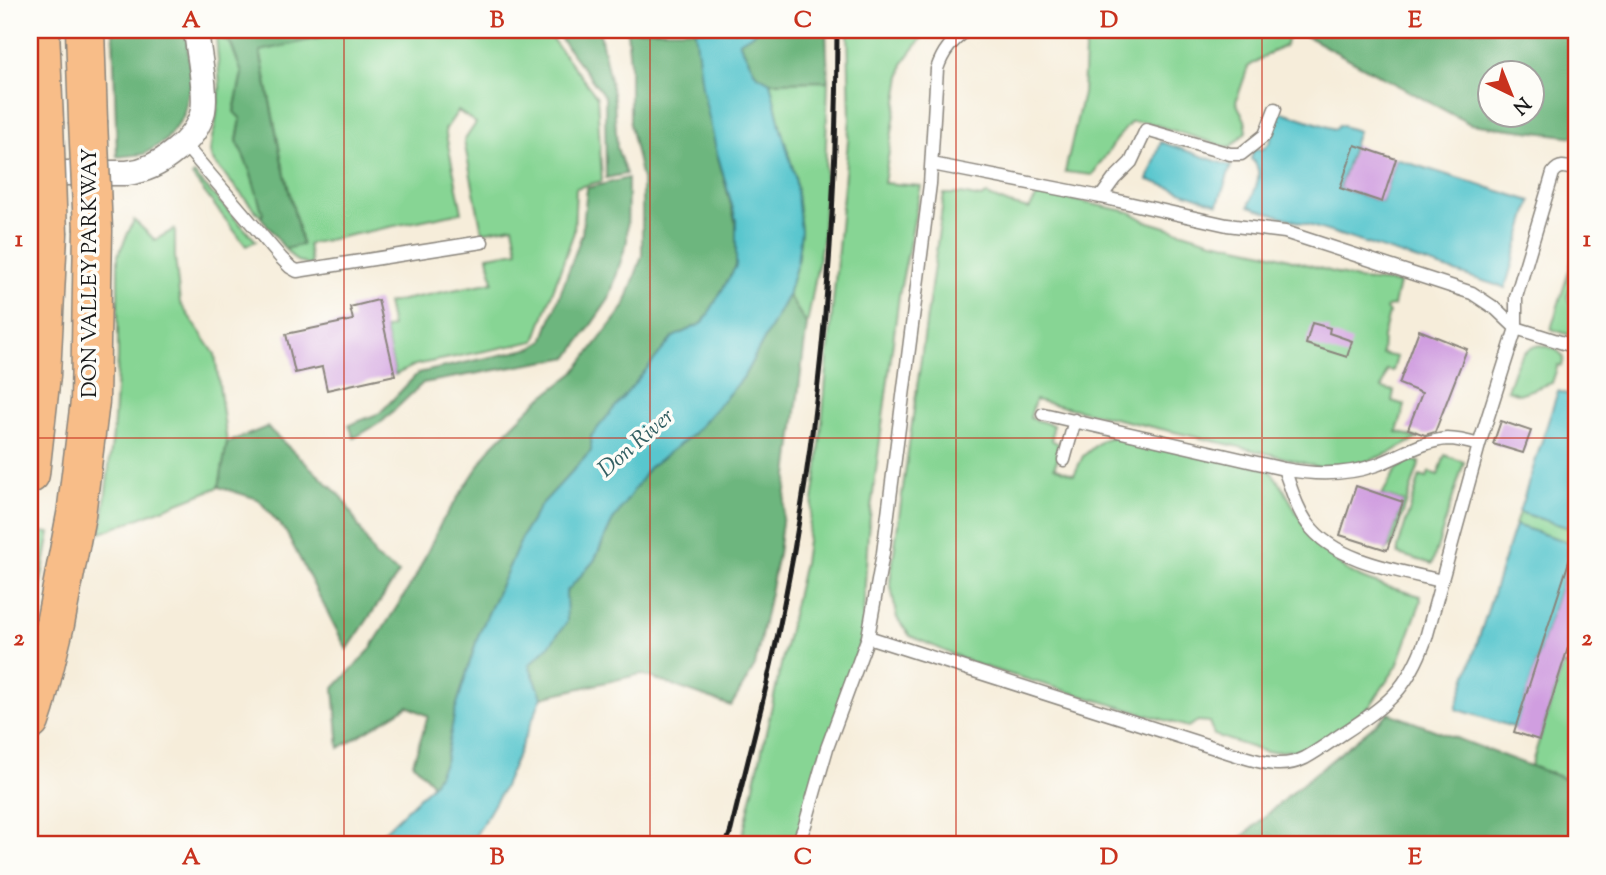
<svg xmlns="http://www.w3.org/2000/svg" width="1606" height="875" viewBox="0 0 1606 875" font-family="'Sorts Mill Goudy',serif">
  <rect width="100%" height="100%" fill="#fdfcf7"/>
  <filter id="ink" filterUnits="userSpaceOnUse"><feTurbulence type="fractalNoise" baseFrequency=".0143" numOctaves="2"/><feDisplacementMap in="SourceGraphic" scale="14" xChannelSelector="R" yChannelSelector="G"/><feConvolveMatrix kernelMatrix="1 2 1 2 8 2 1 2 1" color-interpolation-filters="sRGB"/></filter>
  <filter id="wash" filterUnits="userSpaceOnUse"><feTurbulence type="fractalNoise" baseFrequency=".00686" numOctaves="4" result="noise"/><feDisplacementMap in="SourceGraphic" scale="28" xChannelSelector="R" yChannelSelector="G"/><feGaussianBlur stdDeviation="1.57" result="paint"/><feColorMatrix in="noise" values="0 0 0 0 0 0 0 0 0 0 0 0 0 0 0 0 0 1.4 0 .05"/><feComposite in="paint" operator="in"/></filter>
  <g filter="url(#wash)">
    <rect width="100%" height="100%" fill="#f6edda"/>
    <path fill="#87d594" stroke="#527858" stroke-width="2" d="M357,30H545L597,97L602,181L576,188L574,232L535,341L415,365L395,375L385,329L392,327L387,303L493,282L488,256L518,251L513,226L482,232L464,141L476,123L458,111L445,130L462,212L308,244L311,262L310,266L295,260L285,249L302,244L282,162L260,50Z
      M848,30H928L903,63L884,183L921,186L899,296L868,532L862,637L798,845H739L745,826L804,562L818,466L850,118Z
      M1086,30H1291L1285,46L1268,54L1248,67L1236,102L1245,120L1247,131L1230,148L1146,122H1131L1120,135L1092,175L1065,172L1083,93Z
      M216,35L231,44L242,73L234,111L241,119L237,141L250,171L263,214L261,217L212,160L210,152L212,137L215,127L220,88Z
      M828,81L823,236L807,325L788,295L797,263L801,231L795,176L781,129L770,82Z
      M194,174L256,241L246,246L192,176Z
      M1039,193L1130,212L1146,221L1209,240L1265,252L1360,280L1399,283L1394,306L1387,307L1386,309L1389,313L1383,337L1382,354L1397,357L1393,371L1387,370L1382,388L1394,391L1392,401L1405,405L1397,432L1418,438L1392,452L1360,464L1319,467L1270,454L1035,400L1030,418L1053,425L1052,440L1063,447L1054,467L1074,475L1083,456L1102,440L1118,435L1267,468C1283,483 1289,500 1300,518C1315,543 1335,567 1362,578C1380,586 1401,590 1420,596L1421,601L1397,666L1370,706L1331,736L1303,750L1265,752L1214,735L1209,722L1198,721L1188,727L975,664L910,636L897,618L890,581L944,194H961L981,198L987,195L1009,204L1029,209Z
      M134,220L155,240L175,229V257L180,303L215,354L227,443L219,487L101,533L113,434L118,359V255Z
      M1576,247V271L1567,298L1576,314V337L1551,329Z
      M1540,345C1550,347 1559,349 1564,358L1562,366L1558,365L1552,383L1519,394L1507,390C1514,371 1517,349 1540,345Z
      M1445,455L1464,462L1432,564L1398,554V547L1420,476L1427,478L1429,472L1438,475Z
      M1409,460L1420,462L1392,546L1387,550L1403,502L1382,495L1396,470Z
      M1519,512L1576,530L1574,544L1515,525Z
      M41,532L50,533L30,639V580Z
      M1563,664L1576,668V783L1531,766Z"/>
    <path fill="#6db67e" stroke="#44694d" stroke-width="2" fill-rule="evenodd" d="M113,30H186L191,85L183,117L165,141L144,154L117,157Z
      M215,30H357L260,51L282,162L302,245L285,249L261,217L263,214L250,171L237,141L241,119L234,112L242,73L231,44L216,35Z
      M554,30H599L614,99L617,148L626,174L606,178L605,97Z
      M627,30H695L716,149L736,224V266L703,323L673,337L643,375L591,451L541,505L526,529L478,636L455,711L445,762L433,784L413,763L428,716L408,706L339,748L334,688L369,651L415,578L441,523L492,446L536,402L574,373L624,307L642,256V179L630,125V63Z
      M759,30H826L828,81L770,82L756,74L739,42Z
      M1295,30H1576V137L1470,124ZM1490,74H1532V116H1490Z
      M628,178L627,241L609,299L569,357L423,383L383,421L354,438L349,425L380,413L418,373L532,348L543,341L582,234L587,188Z
      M788,295L807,325L778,554L755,666L731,706L641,674L542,697L529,665L549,646L566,592L594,561L612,522L631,493L649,468L693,434L743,378Z
      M267,427L343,498L376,558L399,573L347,650L286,532L258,499L219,487L227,443Z
      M1389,713L1576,783V845H1233L1289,795Z"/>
    <path fill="#59c6ce" stroke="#3a7175" stroke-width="2" d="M695,30H759L739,42L756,74L770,82L781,129L795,176L801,231L797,263L788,295L743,378L693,434L649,468L612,522L594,561L566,592L567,622L549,646L529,665L542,697L503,789L470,845H370L433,784L445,762L455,711L478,636L526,529L541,505L591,451V436L673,337L703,323L736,266V220L716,149L702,87Z
      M1279,111L1335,129L1339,125L1358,131L1340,188L1382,202L1396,159L1531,201L1505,288L1249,206C1254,190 1266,171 1251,159L1254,149H1263L1270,142Z
      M1161,142L1231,166L1218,204L1148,180Z
      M1558,391L1576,397V530L1519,512Z
      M1515,525L1574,544L1516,728L1456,709Z"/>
    <g id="blocks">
      <path fill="#d09ee0" d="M1355,145L1396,159L1382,202L1340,188Z
        M378,300L395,375L327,390L322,367L295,373L286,334L353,320L350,307Z
        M1312,323L1330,328L1329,333L1352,341L1347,357L1306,344Z
        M1419,330L1467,349L1435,432L1425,435L1408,429L1422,393L1399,384Z
        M1501,421L1531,431L1523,453L1493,444Z
        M1356,486L1403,502L1387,550L1340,535Z
        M1573,549H1576V622L1539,740L1514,732Z"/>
    </g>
  </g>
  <g filter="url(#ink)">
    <use href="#blocks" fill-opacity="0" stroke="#89847b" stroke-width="2"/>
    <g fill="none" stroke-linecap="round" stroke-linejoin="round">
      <g stroke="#89847b" stroke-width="15">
        <path id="service" d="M184,144L281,258L290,267L297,271L482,242
          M1576,170C1566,167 1560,164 1553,173L1516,297V328L1576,347
          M1101,197L1114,179L1131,162L1146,130L1230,154H1241L1265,135L1275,109
          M1043,414L1284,469C1314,475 1347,475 1376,465C1399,457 1422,441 1447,439C1458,439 1469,442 1479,445
          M1064,460L1075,420
          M1284,469C1291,487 1296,508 1308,524C1335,562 1400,571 1442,581
          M868,637L1240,756C1263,763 1283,769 1305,758C1318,751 1330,742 1342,734C1388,704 1407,691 1426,638L1479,445L1516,328L1496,309L1472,293L1285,232L1227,225L1101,197L932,164
          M797,845L805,825L827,748L868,637L883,553L930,184L937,69C943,51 952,41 967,30"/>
      </g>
      <g stroke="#89847b" stroke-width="27">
        <path id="minor" d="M33,173H127C146,171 161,163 175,151C188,141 199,127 203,111C207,90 198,52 196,30"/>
      </g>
      <g stroke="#89847b" stroke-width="41">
        <path id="motorway" d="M40,30L44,122
          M85,30L88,121
          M30,474L41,375L48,234
          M30,721L35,706L55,624L76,515L90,401L93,230"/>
      </g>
      <use href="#service" stroke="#fff" stroke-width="12"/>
      <use href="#minor" stroke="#fff" stroke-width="24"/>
      <use href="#motorway" stroke="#f8bd88" stroke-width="38"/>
      <path stroke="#1c1c1c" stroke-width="5" d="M726,845L731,830C748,758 768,686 782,614C821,422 837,225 837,30"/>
      <g stroke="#89847b" stroke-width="41" stroke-linecap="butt">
        <path id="motorway-bridge" d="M88,121L93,230
          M44,122L48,234"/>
      </g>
      <use href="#motorway-bridge" stroke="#f8bd88" stroke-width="38"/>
    </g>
  </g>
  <path fill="none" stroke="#c8321e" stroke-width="2" stroke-opacity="0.55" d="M344,30V845M650,30V845M956,30V845M1262,30V845M30,438H1576"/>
  <g text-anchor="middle" stroke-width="7" stroke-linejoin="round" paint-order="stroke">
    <g font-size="21" fill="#1c1c1c" stroke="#fdfcf7">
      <text transform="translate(89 273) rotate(-90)" y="7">DON VALLEY PARKWAY</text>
    </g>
    <g font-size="23" font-style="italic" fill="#346063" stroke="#fdfcf7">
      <text transform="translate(635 442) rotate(-41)" y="8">Don River</text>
    </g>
  </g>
  <rect width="1606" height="875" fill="none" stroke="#fdfcf7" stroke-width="77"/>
  <g transform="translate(1511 94) rotate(137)"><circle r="33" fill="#fdfcf7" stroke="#a3a29f" stroke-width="2"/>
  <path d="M0-5L12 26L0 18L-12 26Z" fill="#c8321e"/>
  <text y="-10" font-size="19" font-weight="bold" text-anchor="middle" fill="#1c1c1c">N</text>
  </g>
  <rect x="38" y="38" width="1530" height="798" fill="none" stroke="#c8321e" stroke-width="2.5"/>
  <g font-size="23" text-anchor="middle" font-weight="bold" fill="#c8321e">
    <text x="191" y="27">A</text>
    <text x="497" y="27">B</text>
    <text x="803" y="27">C</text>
    <text x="1109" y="27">D</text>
    <text x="1415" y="27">E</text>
    <text x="19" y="246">1</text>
    <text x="1587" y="246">1</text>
    <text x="19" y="645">2</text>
    <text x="1587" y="645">2</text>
    <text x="191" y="864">A</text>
    <text x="497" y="864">B</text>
    <text x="803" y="864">C</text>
    <text x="1109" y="864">D</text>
    <text x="1415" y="864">E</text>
  </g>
</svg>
